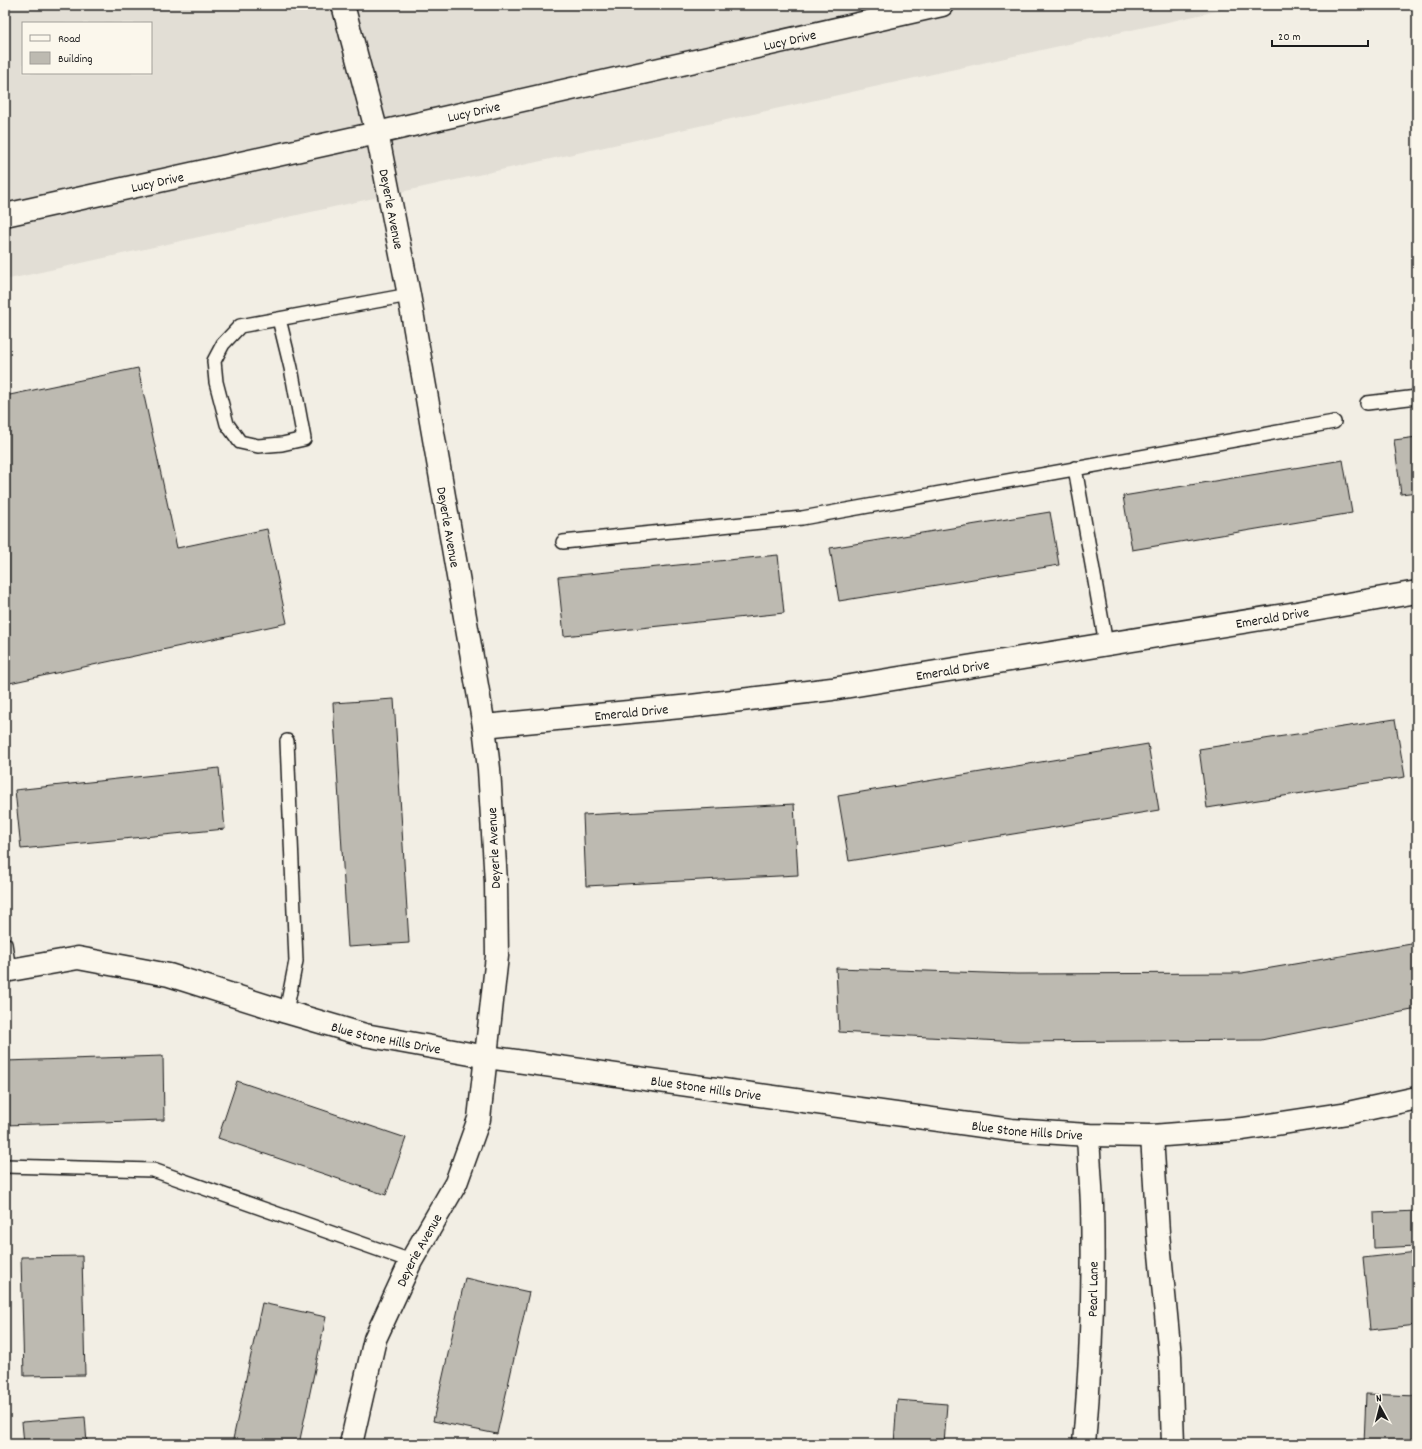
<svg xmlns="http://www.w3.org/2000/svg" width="1422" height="1449" viewBox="0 0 1422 1449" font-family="Dekko,sans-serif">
  <rect width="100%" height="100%" fill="#f2eee4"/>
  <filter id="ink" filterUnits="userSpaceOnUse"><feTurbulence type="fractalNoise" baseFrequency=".025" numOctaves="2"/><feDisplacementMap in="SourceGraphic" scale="8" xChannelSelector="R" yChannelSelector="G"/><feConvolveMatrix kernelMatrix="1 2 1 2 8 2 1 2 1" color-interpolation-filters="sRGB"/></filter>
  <g filter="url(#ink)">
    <path fill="#e2ded5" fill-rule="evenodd" d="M5,5H1244L5,280ZM23,23H151V73H23Z"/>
    <path fill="#bdbab1" stroke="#1c1c1c" d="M549,5H563L550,9Z
      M138,368L177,548L267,529L287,623L5,684V396Z
      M1417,437V492L1401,494L1394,440Z
      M1343,460L1352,513L1132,550L1123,496Z
      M1050,512L1059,565L839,601L830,548Z
      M778,555L784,613L564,636L558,577Z
      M394,699L409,943L348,947L333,703Z
      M1395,719L1405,777L1207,808L1199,749Z
      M1148,744L1159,810L849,861L838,796Z
      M219,768L225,829L21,849L15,790Z
      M794,804L798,875L586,886L583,815Z
      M1417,943V1009L1261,1040L1018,1042L839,1032L836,968L1017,974L1242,973Z
      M163,1056L164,1120L5,1125V1061Z
      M237,1081L406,1138L386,1195L218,1138Z
      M1417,1211V1246L1374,1248L1373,1213Z
      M1417,1252V1325L1370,1330L1363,1258Z
      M82,1256L85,1375L24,1376L21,1257Z
      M465,1278L529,1292L497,1434L433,1421Z
      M262,1303L326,1317L299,1444H232Z
      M1366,1394L1417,1396V1444H1364Z
      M897,1400L947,1404L944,1444H894Z
      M85,1417L87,1444H24L22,1422Z"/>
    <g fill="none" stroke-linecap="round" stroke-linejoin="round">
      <g stroke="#1c1c1c" stroke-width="16">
        <path id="service" d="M279,319L291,368L304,439L282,444L258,446L240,442L227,424L216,382L214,361L223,344L240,326L409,295
          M1367,403L1417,397
          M1075,468L1106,644
          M563,542L802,518L1334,422
          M5,944L9,970
          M286,1012L296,961L287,741
          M5,1166L153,1170L411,1261"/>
      </g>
      <g stroke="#1c1c1c" stroke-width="25">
        <g id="minor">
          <path id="s1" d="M484,726L691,706L832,689L1291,614L1417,592"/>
          <path id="s2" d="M5,971L78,958L169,975L286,1012L365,1035L487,1057L1011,1130L1088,1135L1152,1136L1243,1129L1348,1113L1417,1098"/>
          <path d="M1152,1136L1158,1233L1170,1356L1173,1444"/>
          <path id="s3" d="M351,1444L375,1339L411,1261L456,1183L479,1119L497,956L496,882L489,769L484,726L409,295L377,133"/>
          <path id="s4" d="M1084,1444C1091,1365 1094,1284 1092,1205C1091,1181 1089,1158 1088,1135"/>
        </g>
      </g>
      <g stroke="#1c1c1c" stroke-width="25">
        <g id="tertiary">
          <path d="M343,5L377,133"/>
          <path id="s5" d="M5,215L377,133L942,5"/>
        </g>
      </g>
      <use href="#service" stroke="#fbf7ec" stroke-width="13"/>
      <use href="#minor" stroke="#fbf7ec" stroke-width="22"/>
      <use href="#tertiary" stroke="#fbf7ec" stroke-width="22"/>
    </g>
  </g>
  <g text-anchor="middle" stroke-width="4" stroke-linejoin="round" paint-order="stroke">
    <g font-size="14" fill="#1c1c1c" stroke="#fbf7ec">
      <text dy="5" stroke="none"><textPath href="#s5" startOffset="804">Lucy Drive</textPath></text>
      <text dy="5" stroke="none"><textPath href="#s5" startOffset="480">Lucy Drive</textPath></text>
      <text dy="5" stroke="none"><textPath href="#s5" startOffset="156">Lucy Drive</textPath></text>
      <text transform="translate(392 209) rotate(79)" y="5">Deyerle Avenue</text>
      <text transform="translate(449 527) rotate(80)" y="5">Deyerle Avenue</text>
      <text dy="5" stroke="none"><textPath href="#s1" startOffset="796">Emerald Drive</textPath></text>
      <text dy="5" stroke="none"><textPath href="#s1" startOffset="472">Emerald Drive</textPath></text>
      <text dy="5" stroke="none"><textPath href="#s1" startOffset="148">Emerald Drive</textPath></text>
      <text transform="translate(493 848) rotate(-93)" y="5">Deyerle Avenue</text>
      <text dy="5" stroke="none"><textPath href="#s2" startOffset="393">Blue Stone Hills Drive</textPath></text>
      <text dy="5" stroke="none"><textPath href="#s2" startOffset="717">Blue Stone Hills Drive</textPath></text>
      <text dy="5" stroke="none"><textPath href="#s2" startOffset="1041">Blue Stone Hills Drive</textPath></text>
      <text dy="5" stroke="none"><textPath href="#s3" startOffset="207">Deyerie Avenue</textPath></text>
      <text dy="5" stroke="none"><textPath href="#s4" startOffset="155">Pearl Lane</textPath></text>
    </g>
  </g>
  <rect width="1422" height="1449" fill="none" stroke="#fbf7ec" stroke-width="20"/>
  <rect x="10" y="10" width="1402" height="1429" fill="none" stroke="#1c1c1c" stroke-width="1.5" filter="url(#ink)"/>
  <rect x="22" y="22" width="130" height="52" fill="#fbf7ec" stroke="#a29f99"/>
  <rect x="30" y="35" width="20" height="6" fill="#fbf7ec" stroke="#a29f99"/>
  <text x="58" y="42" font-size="12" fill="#1c1c1c">Road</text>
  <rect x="30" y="52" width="20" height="12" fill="#bdbab1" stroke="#a29f99"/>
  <text x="58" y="62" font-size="12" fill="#1c1c1c">Building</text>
  <g transform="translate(1380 1407) rotate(353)" stroke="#fbf7ec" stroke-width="3" paint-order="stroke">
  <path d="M0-3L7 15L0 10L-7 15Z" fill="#1c1c1c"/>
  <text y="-6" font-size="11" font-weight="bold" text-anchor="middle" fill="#1c1c1c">N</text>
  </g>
  <path d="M1272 40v6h96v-6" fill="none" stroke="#1c1c1c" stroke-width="2"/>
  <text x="1278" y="40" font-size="12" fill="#1c1c1c" stroke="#fbf7ec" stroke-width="3" paint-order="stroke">20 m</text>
</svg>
